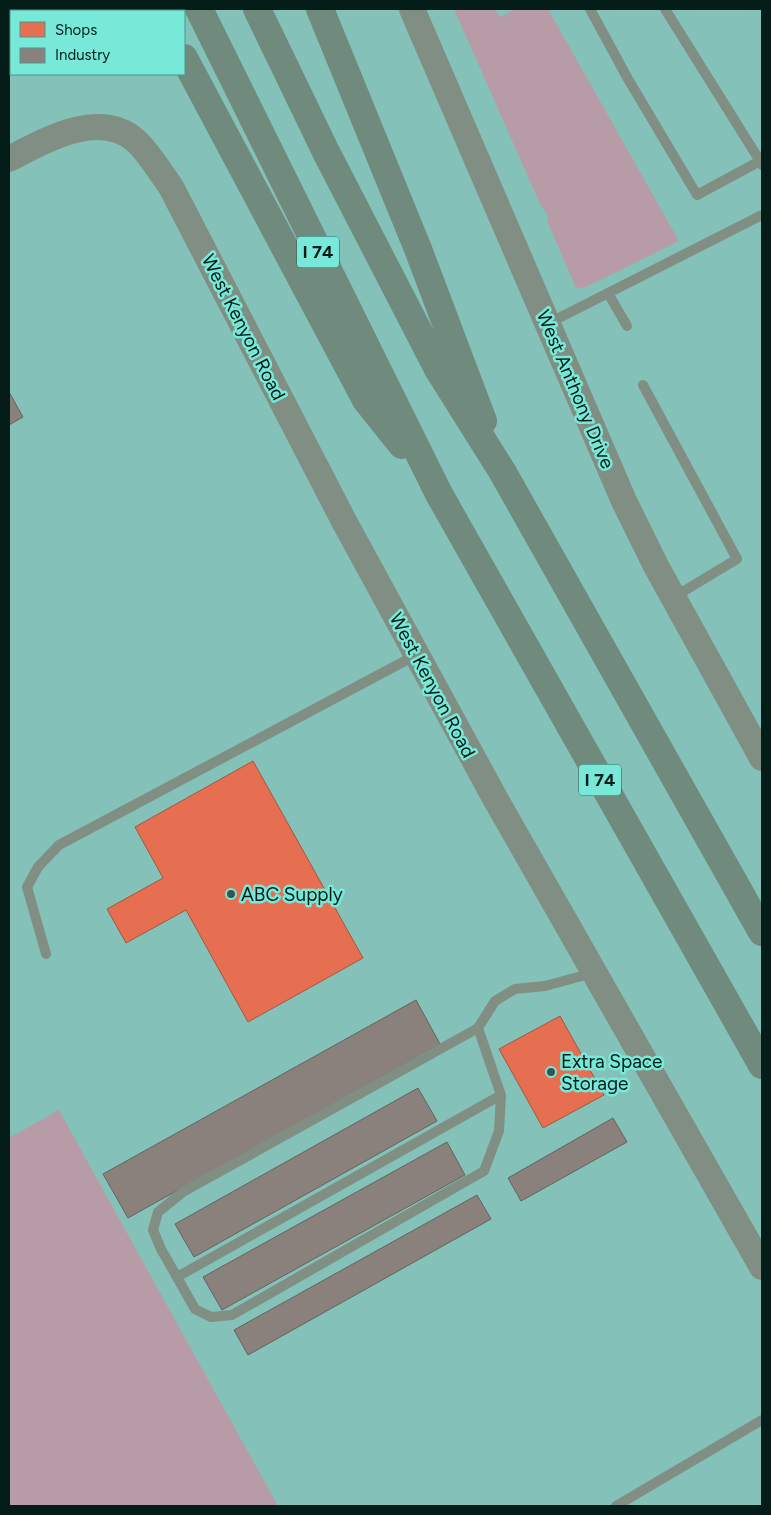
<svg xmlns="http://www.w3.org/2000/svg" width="771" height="1515" viewBox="0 0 771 1515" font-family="Figtree,sans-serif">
  <rect width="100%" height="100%" fill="#84c2b9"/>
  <path fill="#b79ca7" d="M9,9H119L121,11H11V26L9,23Z
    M454,9H495L500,17L516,9H548L679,241L586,287L576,288L547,221V214L540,204Z
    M59,1110L278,1506H9V1138Z"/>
  <path fill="#e76f51" stroke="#a35640" d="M253,761L363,958L248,1022L186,910L126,943L107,909L163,878L135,827Z
    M560,1016L604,1095L543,1128L499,1049Z"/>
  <path fill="#8a817c" stroke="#62635e" d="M9,392L23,417L9,425Z
    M416,1000L440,1044L128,1218L103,1174Z
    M418,1088L437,1121L194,1257L175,1224Z
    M613,1118L627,1142L521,1201L508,1178Z
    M447,1142L465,1175L222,1310L203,1277Z
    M477,1195L491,1219L248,1355L234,1330Z"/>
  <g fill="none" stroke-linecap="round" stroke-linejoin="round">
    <path stroke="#818e83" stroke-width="10" d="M590,9L628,79L697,195L760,161L762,165
      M665,9L760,161L762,159
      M608,293L627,326
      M549,323L762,215
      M643,385L737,559L674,597
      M46,954L27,887L38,867L59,845L416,655
      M478,1028L501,1095L499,1131L484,1171L232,1315L211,1317L195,1309L161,1249L153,1230L158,1212L183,1192L478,1028L495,1001L515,989L545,986L593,973
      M177,1277L501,1095
      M616,1506L762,1420"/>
    <path stroke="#818e83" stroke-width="26" d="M412,9L624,501L656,566L762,758
      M9,159C44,141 100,108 136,141C150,154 160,172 171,187L345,523L496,800L762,1267"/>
    <path stroke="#708b7e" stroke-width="28" d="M155,9L156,11
      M199,9L439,494L762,1065
      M257,9L326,152L438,369L502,471L762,932
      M320,9L418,249L483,421
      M184,58L366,400L402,445"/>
  </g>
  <g fill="#315751" stroke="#78e9d8" stroke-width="2">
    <circle cx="231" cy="894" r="5"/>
    <circle cx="551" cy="1072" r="5"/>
  </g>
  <g text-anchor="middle" stroke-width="5" stroke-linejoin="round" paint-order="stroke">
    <g fill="#78e9d8" stroke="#275a52" stroke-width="1">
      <rect x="297" y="236.5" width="42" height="31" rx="4"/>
      <rect x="579" y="764.5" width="42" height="31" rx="4"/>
    </g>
    <g font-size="18" font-weight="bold" fill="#041d19">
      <text x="318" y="258">I 74</text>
      <text x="600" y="786">I 74</text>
    </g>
    <g font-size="19" fill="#041d19" stroke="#78e9d8">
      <text transform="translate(244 327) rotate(63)" y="7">West Kenyon Road</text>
      <text transform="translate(576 389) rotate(67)" y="7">West Anthony Drive</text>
      <text transform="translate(433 685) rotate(62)" y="7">West Kenyon Road</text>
    </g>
    <g font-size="19" fill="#041d19" stroke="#78e9d8" text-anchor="start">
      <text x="241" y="901">ABC Supply</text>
      <text x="561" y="1068">Extra Space<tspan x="561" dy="22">Storage</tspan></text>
    </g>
  </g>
  <rect width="771" height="1515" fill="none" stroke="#041d19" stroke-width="20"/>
  <rect x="10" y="10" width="175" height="65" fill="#78e9d8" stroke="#4a978c"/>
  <rect x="20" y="22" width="25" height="15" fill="#e76f51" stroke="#4a978c"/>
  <text x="55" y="35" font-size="15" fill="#041d19">Shops</text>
  <rect x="20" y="48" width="25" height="15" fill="#8a817c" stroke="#4a978c"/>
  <text x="55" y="60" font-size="15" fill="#041d19">Industry</text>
</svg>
